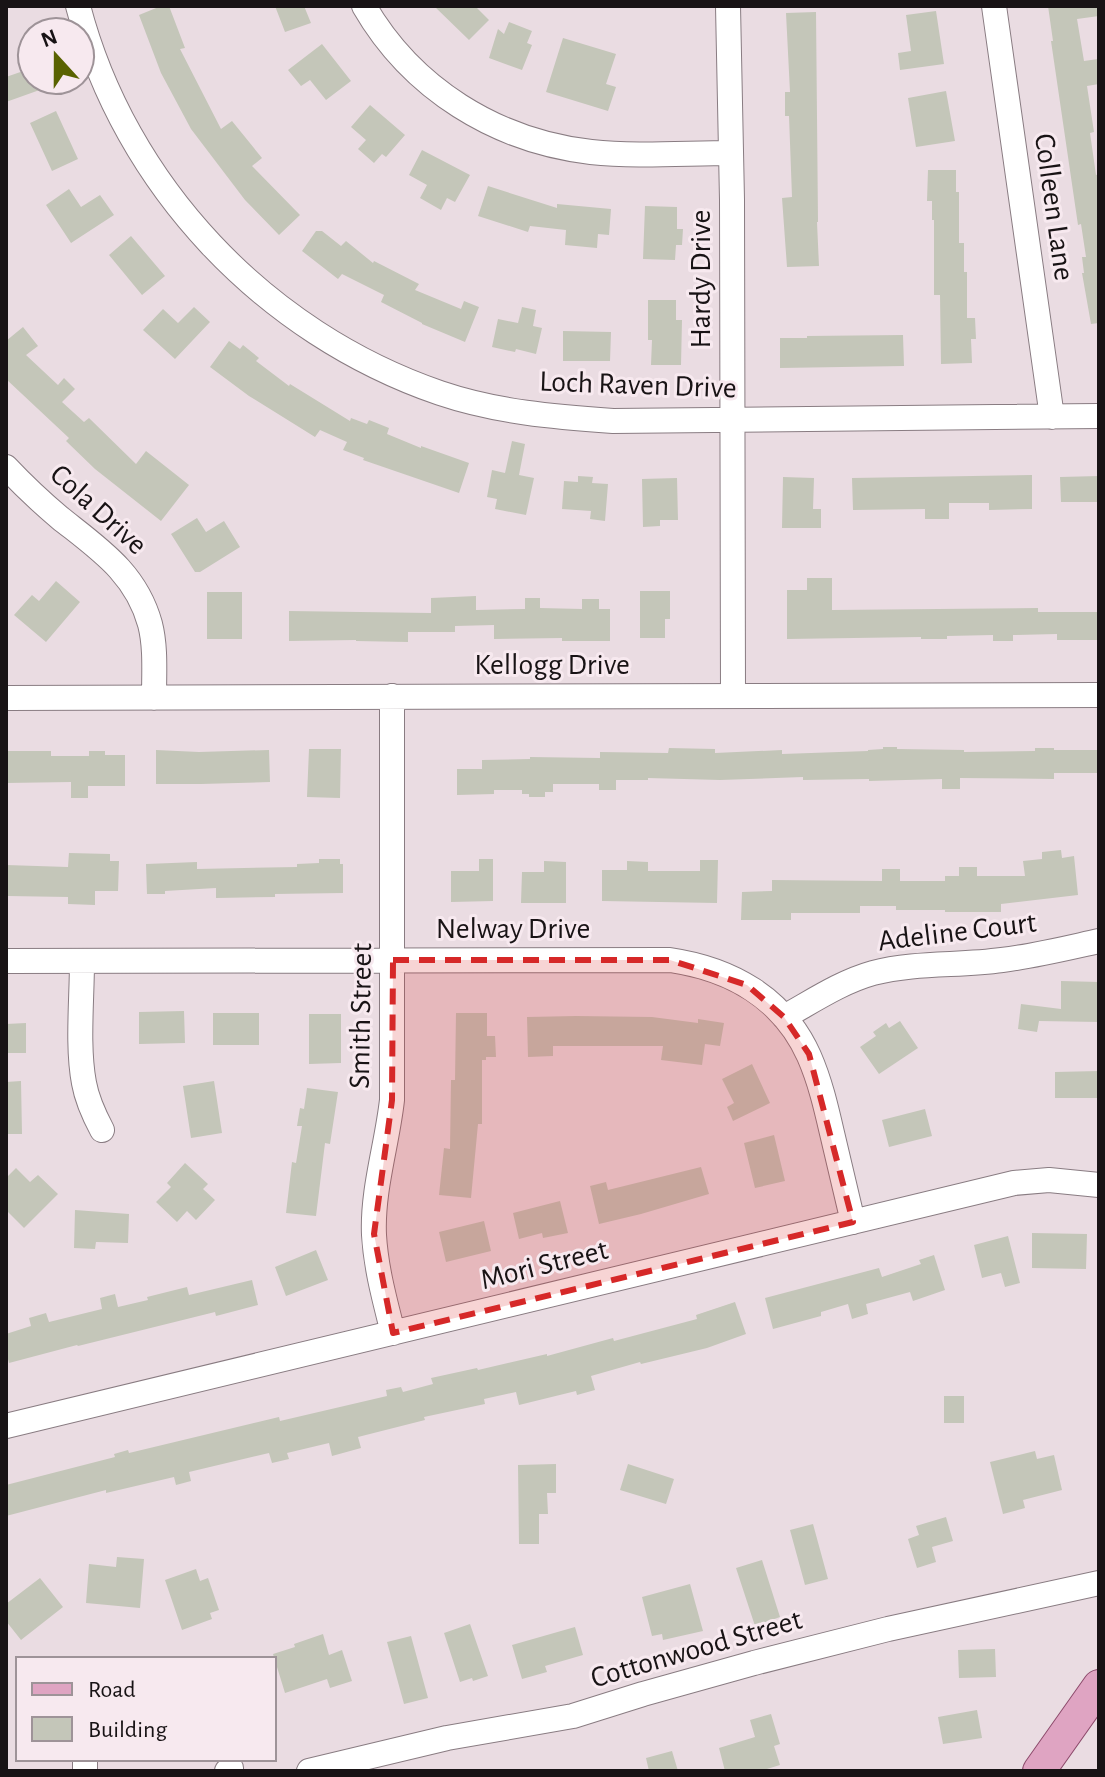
<svg xmlns="http://www.w3.org/2000/svg" width="1105" height="1777" viewBox="0 0 1105 1777" font-family="'Alegreya Sans',sans-serif">
  <rect width="100%" height="100%" fill="#eadce2"/>
  <path fill="#c4c6b9" d="M161,6H169L185,48L180,49L221,129L232,121L262,158L252,166L300,215L279,235L245,200L191,129L161,73L139,15Z
    M275,6H304L311,23L285,32Z
    M434,6H475L489,20L469,40Z
    M1048,6H1099V16L1077,19L1084,61L1098,59L1099,67V84L1087,86L1094,132L1090,133L1096,175L1099,174V323L1091,324L1082,273H1084L1082,257H1086L1081,224L1078,225L1051,41H1053Z
    M936,11L944,64L900,70L898,53L911,51L906,15Z
    M816,12L818,222H817L819,266L787,267L782,198L792,197L789,116H785V92H790L786,13Z
    M509,22L532,31L527,43L532,45L522,70L489,58L498,29L504,34Z
    M563,38L616,54L606,84L616,87L608,111L546,92Z
    M322,44L351,81L326,100L310,80L301,86L288,70Z
    M32,68V80H61L62,82L6,102V77Z
    M946,91L955,141L916,147L908,98Z
    M370,105L405,135L386,157L382,154L374,163L358,149L366,140L351,127Z
    M56,111L78,159L52,171L30,123Z
    M422,150L470,175L455,202L447,198L441,210L420,198L427,185L409,175Z
    M928,170H956V192H959V243H964V272H967V318H975L976,339H971L972,363L941,364L940,295H934V220H932V201H927Z
    M488,186L557,208V204L611,209L609,235L598,234L597,248L565,245L566,230L530,226L528,232L478,216Z
    M69,189L81,207L100,195L114,215L71,243L46,205Z
    M645,206L677,207V229H683L682,245H676L675,260L643,259Z
    M316,231H322L341,246L346,241L373,263L374,261L419,284L415,290L461,309L464,301L479,307L465,342L422,324V323L381,302L384,295L342,274L338,279L302,251Z
    M131,236L165,276L142,295L109,255Z
    M648,300H676V320H682L681,365H651L652,340H648Z
    M194,307L210,322L175,359L143,330L163,309L178,323Z
    M522,307L536,310L533,326L542,328L536,354L516,349L515,352L492,347L498,319L518,323Z
    M23,327L38,346L26,355L58,385L64,378L75,389L62,402L84,422L89,418L136,464L146,451L189,485L161,521L95,469L66,441L69,438L6,379V341Z
    M563,331L611,332L610,361H563Z
    M903,335L904,366L780,368V338H807V336Z
    M229,341L240,349L243,345L259,358L256,361L289,386L290,384L350,421L351,418L367,424L369,420L389,428L387,434L421,448V446L469,463L459,493L363,460L364,458L343,450L347,442L320,430L315,437L249,396L210,367Z
    M512,441L525,444L519,475L534,478L526,515L495,509L497,499L487,497L492,470L505,473Z
    M1032,475V509L989,510V503H949V519H925V509L853,510L852,478Z
    M578,476L593,477L592,483L608,484L605,521L590,519L591,511L562,509L564,481L578,482Z
    M1099,476V502H1061L1060,477Z
    M783,477L814,478L813,509H821V528H782Z
    M677,478L678,520H660V526L643,527L642,479Z
    M197,518L206,532L224,521L240,547L200,572H195L171,534Z
    M807,578H832V610L1038,608V612H1099V640H1057V634L1013,635V641H993V635L947,636V639H921V637L787,639V590H807Z
    M56,581L80,602L46,642L14,615L32,595L39,601Z
    M640,591H670V619H665V638H640Z
    M207,592H242V639H207Z
    M476,596V610L525,609V598H540V608L582,609V599H599V609H610V641H562V638L494,639V625L455,626V632H408V642L356,641V640L289,641V611L431,613V598Z
    M883,747H897V749L964,750V752L1035,751V748H1054V750H1099V773H1054V779L960,778V789H942V779L869,781V779L803,780V777L720,780L648,778V780H616V790H599V784H553V792H545V797H529V794H522V790H494V794L457,795V769H482V760L530,759V757L600,758V752L668,753L669,748L715,749V753L782,750V754L868,751V750L883,749Z
    M309,749H341L340,798L307,797Z
    M156,750L199,752L269,750L270,782L201,784H156Z
    M6,751H51V756H89V751H105V755H125V786H88V798H71V782L6,783Z
    M1061,850L1062,858L1074,856L1078,895L1001,904V912H945V910H896V906H860V913H791V920H741L742,892L772,891V880L882,881V869H900V881H945V876H959V867H977V876H1025L1023,861L1042,859V852Z
    M69,853L110,854V861H119L118,891H95V905L68,904V897L8,896V891H6V865L68,867Z
    M319,859H340V864H343V893L275,894V897L216,898V888L165,891V894H147L146,864L197,862V869L297,867V864L319,863Z
    M479,859H493V901L451,902V871H479Z
    M700,860H718L717,903L602,901V870H627V861L648,862V871H700Z
    M544,861L566,862V903H521L522,872H544Z
    M1061,981L1099,982V1022L1039,1021L1037,1032L1018,1029L1021,1004L1061,1009Z
    M184,1011L185,1043L139,1044V1012Z
    M213,1013H259V1045H213Z
    M456,1013H487V1036H495L496,1057H486V1060H482V1124H478L471,1198L439,1195L444,1148L450,1149L451,1080H455Z
    M309,1014H341V1063L309,1064Z
    M576,1016L652,1017L698,1023V1019L724,1023L720,1046L705,1044L702,1065L661,1060L663,1046H553V1056L528,1057L527,1017Z
    M900,1021L918,1048L879,1074L860,1047L876,1036L873,1032L886,1023L889,1028Z
    M26,1023V1053H6V1024Z
    M752,1064L770,1103L733,1121L727,1107L734,1103L722,1079Z
    M1099,1071V1098H1055V1072Z
    M21,1081L22,1134H6V1082Z
    M214,1081L222,1133L191,1138L183,1086Z
    M307,1088L338,1092L330,1144L325,1143L316,1216L286,1213L292,1162L296,1163L302,1126H297L300,1108L304,1109Z
    M925,1109L932,1136L889,1147L882,1120Z
    M774,1135L785,1181L755,1188L744,1143Z
    M185,1163L208,1184L203,1189L215,1200L196,1220L187,1211L177,1222L156,1202L171,1187L167,1183Z
    M701,1167L709,1194L641,1214L599,1224L590,1186L606,1182L608,1190Z
    M16,1168L30,1182L38,1175L58,1194L24,1228L6,1210V1178Z
    M560,1201L568,1233L543,1238L542,1233L519,1239L513,1213Z
    M75,1210L129,1214L128,1243L96,1242L95,1249L74,1248Z
    M484,1221L491,1251L446,1262L439,1232Z
    M1032,1233L1087,1234L1086,1269L1032,1268Z
    M1008,1236L1020,1283L1005,1287L1001,1273L982,1278L974,1245Z
    M316,1250L328,1280L286,1296L275,1267Z
    M934,1255L945,1290L913,1301L910,1292L866,1304L868,1314L852,1319L848,1304L821,1312V1316L773,1329L765,1298L879,1268L882,1277L921,1264L919,1260Z
    M252,1280L258,1305L216,1316L215,1312L78,1346L77,1345L9,1363L6,1351V1334L31,1326L29,1318L46,1313L49,1322L102,1309L100,1298L115,1294L118,1307L148,1300L147,1297L187,1287L189,1295Z
    M735,1302L746,1334L707,1348L641,1364L640,1362L591,1376L595,1390L577,1395L576,1391L519,1405L516,1392L484,1399L485,1404L424,1417L425,1420L358,1437L361,1448L332,1456L329,1443L287,1453L289,1459L272,1463L269,1453L189,1472L191,1481L176,1485L174,1477L106,1493V1490L6,1516V1485L115,1457L114,1454L128,1450L129,1453L279,1417L280,1421L387,1396L386,1390L401,1387L403,1392L433,1384L431,1378L477,1368L478,1370L547,1354V1356L613,1338L614,1341L697,1319L696,1315Z
    M944,1396H964V1423H944Z
    M1035,1451L1037,1459L1054,1455L1062,1490L1023,1500L1025,1508L1003,1514L990,1462Z
    M556,1464V1493H547L548,1514H539V1544H519L518,1465Z
    M628,1464L674,1479L666,1504L620,1490Z
    M946,1517L953,1541L932,1547L936,1562L917,1568L908,1539L919,1535L916,1526Z
    M813,1524L828,1579L805,1585L790,1530Z
    M117,1557L144,1559L140,1608L86,1603L89,1564L116,1567Z
    M762,1560L780,1617L755,1626L736,1568Z
    M196,1569L200,1581L208,1578L219,1610L210,1613L212,1619L182,1630L165,1580Z
    M40,1578L63,1607L21,1640L6,1621V1604Z
    M690,1584L703,1631L663,1640L662,1634L652,1636L642,1597Z
    M470,1624L488,1676L473,1681L472,1678L460,1682L444,1633Z
    M575,1627L583,1655L545,1666L547,1672L522,1679L512,1645Z
    M323,1634L329,1655L342,1650L352,1681L330,1688L327,1679L285,1693L273,1654L295,1647L294,1644Z
    M411,1636L428,1698L404,1704L387,1642Z
    M995,1649L996,1677L959,1678L958,1650Z
    M977,1710L982,1738L943,1744L938,1717Z
    M771,1714L780,1744L774,1746L780,1765L760,1771H725L719,1748L755,1737L750,1720Z
    M672,1751L678,1771H649L646,1758Z"/>
  <g fill="none" stroke-linecap="round" stroke-linejoin="round">
    <g stroke="#897c82" stroke-width="26">
      <path id="minor" d="M78,6C125,186 265,333 440,393C496,412 555,417 613,421L1099,416
        M364,6C412,89 496,141 591,152C636,157 686,153 731,153
        M728,6L732,200L733,695
        M994,6L1052,417
        M6,467C23,485 41,502 60,518C99,549 136,573 150,624C156,647 154,673 154,698
        M392,696V1100C387,1145 372,1190 374,1235C376,1269 385,1301 393,1333
        M6,698L1099,695
        M6,961L670,960C731,969 783,998 809,1056C820,1081 826,1107 832,1133C839,1162 846,1192 853,1222
        M82,961C82,999 77,1046 84,1083C87,1100 94,1115 102,1130
        M784,1017C813,1001 841,982 873,973C915,962 959,966 1002,960C1035,956 1067,948 1099,941
        M6,1426L1014,1183L1049,1180L1099,1185
        M85,1771V1759
        M227,1771L231,1768
        M309,1771L447,1738L573,1716L643,1694L754,1663L888,1629L1099,1583"/>
    </g>
    <g stroke="#8c4a6b" stroke-width="34">
      <path id="major" d="M1039,1771L1099,1686"/>
    </g>
    <use href="#minor" stroke="#fff" stroke-width="24"/>
    <use href="#major" stroke="#dfa4c2" stroke-width="32"/>
  </g>
  <path fill="#d62828" fill-opacity="0.2" stroke="#d62828" stroke-width="6" stroke-dasharray="16 10" stroke-linejoin="round" d="M393,960H670L747,985L784,1017L809,1054L853,1222L393,1333L374,1234L392,1100Z"/>
  <g text-anchor="middle" stroke-width="6" stroke-linejoin="round" paint-order="stroke">
    <g font-size="30" fill="#181315" stroke="#f7e9ef">
      <text transform="translate(1055 207) rotate(82)" y="10">Colleen Lane</text>
      <text transform="translate(700 279) rotate(-90)" y="10">Hardy Drive</text>
      <text transform="translate(638 384) rotate(2)" y="10">Loch Raven Drive</text>
      <text transform="translate(99 509) rotate(42)" y="10">Cola Drive</text>
      <text x="552" y="674">Kellogg Drive</text>
      <text x="513" y="938">Nelway Drive</text>
      <text transform="translate(957 931) rotate(-7)" y="10">Adeline Court</text>
      <text transform="translate(360 1016) rotate(-89)" y="10">Smith Street</text>
      <text transform="translate(544 1264) rotate(-14)" y="10">Mori Street</text>
      <text transform="translate(696 1648) rotate(-16)" y="10">Cottonwood Street</text>
    </g>
  </g>
  <rect width="1105" height="1777" fill="none" stroke="#181315" stroke-width="16"/>
  <rect x="16" y="1657" width="260" height="104" fill="#f7e9ef" stroke="#9e9398" stroke-width="2"/>
  <rect x="32" y="1683" width="40" height="12" fill="#dfa4c2" stroke="#9e9398" stroke-width="2"/>
  <text x="88" y="1697" font-size="24" fill="#181315">Road</text>
  <rect x="32" y="1717" width="40" height="24" fill="#c4c6b9" stroke="#9e9398" stroke-width="2"/>
  <text x="88" y="1737" font-size="24" fill="#181315">Building</text>
  <g transform="translate(56 56) rotate(339)"><circle r="38" fill="#f7e9ef" stroke="#9e9398" stroke-width="2"/>
  <path d="M0-6L14 30L0 20L-14 30Z" fill="#596200"/>
  <text y="-12" font-size="22" font-weight="bold" text-anchor="middle" fill="#181315">N</text>
  </g>
</svg>
